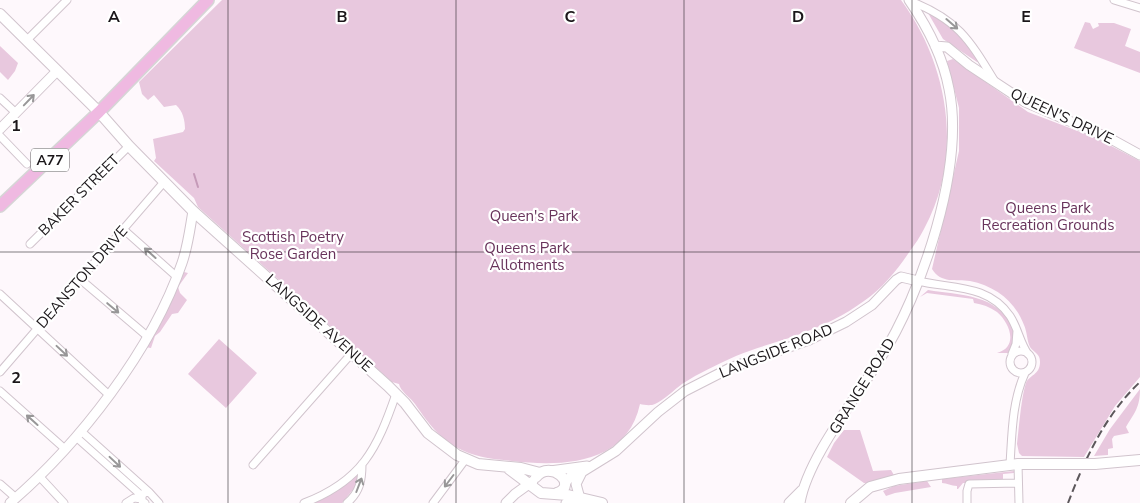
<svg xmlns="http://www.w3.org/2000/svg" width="1140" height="503" viewBox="0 0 1140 503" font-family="'Nunito Sans',sans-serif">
  <rect width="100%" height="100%" fill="#fef8fc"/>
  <path fill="#e8c8de" d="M222,0H901C949,65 964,156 924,229C920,237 915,244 910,251C897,270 883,288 864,301C845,315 823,326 800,334C779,342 757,347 736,356C718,364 699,373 682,384C674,390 664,400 655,404C651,406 644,405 640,404C627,465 561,467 512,461C495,459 479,458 464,451C441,441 429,424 415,404C411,398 400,391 399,384L392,382L198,207L194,198L154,161L156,158L153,139L183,132L185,129C185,121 183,111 176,105L164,107L154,95L148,100L142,94L139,82Z
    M929,11L957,32L979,60V62H977L943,39L928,13Z
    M1085,22L1090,23L1093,29L1099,26L1098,23H1114L1131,29L1125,46L1140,52V73L1074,48Z
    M0,46L18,63L15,71L8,80L0,72Z
    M953,59L1028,112L1096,138L1140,161V377L1115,406L1084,457L1022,456L1019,453L1017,444C1019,428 1021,398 1026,383C1029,375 1040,375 1040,362C1040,353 1034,353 1030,347C1027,341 1027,331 1024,325C1015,301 995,286 970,281C956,279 941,284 932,269L959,151V108L947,61Z
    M184,272L188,273L178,287L180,293L187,300L178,313L172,314L160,332L155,336L151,348L145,347L180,276Z
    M928,290C959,295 999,294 1012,328C1016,338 1014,344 1008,353H997C1019,347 1010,323 997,312C990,307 982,304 974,303L973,299L927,293L920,297Z
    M219,339L257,373L226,408L188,374Z
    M1140,389C1140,407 1135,412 1126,427L1129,433L1114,436L1112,439L1113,448L1108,449V455L1094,456L1110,429Z
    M844,430H860L873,471L891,470L895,477L870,483H864L827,457L834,443Z
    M1014,471V473L1003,474V482L963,483L958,489H957V486C951,486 947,483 942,483V479Z
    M359,474L355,487L342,503H311L328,496Z
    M927,481L931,487L895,493L886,496L883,491L894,486Z"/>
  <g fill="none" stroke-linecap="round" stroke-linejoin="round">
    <path stroke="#c59ab8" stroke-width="2" d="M194,174L198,187"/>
    <g stroke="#d1c4cd" stroke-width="9">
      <path id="minor" d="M1114,0L1140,8
        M910,1C957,19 969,39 994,80
        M27,40L67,0
        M0,98L16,113
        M0,136L27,164
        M123,229L177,277
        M30,244L129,146
        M80,279L147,336
        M918,281C952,289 988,284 1010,316C1018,328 1020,343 1028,354
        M0,294L109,395
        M1010 362a11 11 0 1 1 22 0a11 11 0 1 1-22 0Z
        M1012,354L1016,344L1017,331
        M0,372L164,182
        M0,391L65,449
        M81,431L149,492
        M76,437L142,496
        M1010,464C1012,434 1012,401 1025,373
        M1018,464L1019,503
        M253,465L352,353
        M39,476L64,503
        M0,484L16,498
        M126,503L134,498L142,499
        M145,503L142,501V496L144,493L149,492L159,503
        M304,503C362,481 377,449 396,394
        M347,503C360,492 362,480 362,464
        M433,503L465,460
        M967,503V491L969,484L1018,483"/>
    </g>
    <g stroke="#d1c4cd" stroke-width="11">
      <path id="tertiary" d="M935,46L947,47L969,65L1025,102L1111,139L1140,155
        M0,129L57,71
        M550,471L587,466
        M565,483L571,476L582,472L616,451L658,412L685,391L730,368L809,340L846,322L872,305L896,280L901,277L918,281
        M579,495L576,484L582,472
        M10,503C79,444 152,350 182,263C188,246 190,228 193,211
        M506,503L515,494L533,481
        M566,503L582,499
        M789,503L802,490
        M800,503C807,459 856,398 880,359C922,293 965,167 949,89C943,57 927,26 909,0"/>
    </g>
    <g stroke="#d1c4cd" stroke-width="12">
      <path id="secondary" d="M0,14L99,112L129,146L193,211L388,386L405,403L428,433L457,455L478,464L521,468L540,473
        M1095,464L1140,460
        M509,469L541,493L568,495L602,503
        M536,477C551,459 579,485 557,493
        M851,503L870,487L899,479L1018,464H1078"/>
    </g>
    <g stroke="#d6d5d6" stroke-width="14">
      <path id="primary" d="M0,206L99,112L208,0"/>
    </g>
    <use href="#minor" stroke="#fff" stroke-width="7"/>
    <use href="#tertiary" stroke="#fff" stroke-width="9"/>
    <use href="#secondary" stroke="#fff" stroke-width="10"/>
    <use href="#primary" stroke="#efb9e1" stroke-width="11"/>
    <path stroke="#5c575b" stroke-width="2" stroke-dasharray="8 4" stroke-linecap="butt" d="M1068,503C1085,459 1105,415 1140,382"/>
    <g stroke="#d1c4cd" stroke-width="12" stroke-linecap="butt">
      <path id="secondary-bridge" d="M1078,464H1095"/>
    </g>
    <use href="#secondary-bridge" stroke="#fff" stroke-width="10"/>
  </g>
  <defs><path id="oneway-shaft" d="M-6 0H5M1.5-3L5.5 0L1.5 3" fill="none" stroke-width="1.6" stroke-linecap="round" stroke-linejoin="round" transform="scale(1.25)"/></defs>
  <g stroke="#989798">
    <use href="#oneway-shaft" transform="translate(952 24) rotate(41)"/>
    <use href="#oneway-shaft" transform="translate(29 100) rotate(-46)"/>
    <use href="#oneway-shaft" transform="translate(150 253) rotate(-138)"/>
    <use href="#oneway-shaft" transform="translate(113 308) rotate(40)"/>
    <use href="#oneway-shaft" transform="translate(62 351) rotate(43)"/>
    <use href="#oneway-shaft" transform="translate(32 420) rotate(-138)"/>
    <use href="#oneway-shaft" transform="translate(115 462) rotate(43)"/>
    <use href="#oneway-shaft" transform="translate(449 481) rotate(127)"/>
    <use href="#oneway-shaft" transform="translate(359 485) rotate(-69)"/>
  </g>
  <path fill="none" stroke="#1b171a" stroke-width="1" stroke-opacity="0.55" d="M228,0V503M456,0V503M684,0V503M912,0V503M0,252H1140"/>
  <g text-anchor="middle" stroke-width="4.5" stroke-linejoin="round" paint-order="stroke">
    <rect fill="#fff" stroke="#5f5d5f" stroke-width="1" x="31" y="148.5" width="38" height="23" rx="4"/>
    <g font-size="14" font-weight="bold" fill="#1b171a">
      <text x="50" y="165">A77</text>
    </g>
    <g font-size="15" fill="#1b171a" stroke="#fff">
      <text transform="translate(1062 116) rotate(25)" y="5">QUEEN'S DRIVE</text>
      <text transform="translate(79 195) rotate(-45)" y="5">BAKER STREET</text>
      <text transform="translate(82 277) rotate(-49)" y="5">DEANSTON DRIVE</text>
      <text transform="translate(319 323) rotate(42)" y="5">LANGSIDE AVENUE</text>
      <text transform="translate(776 351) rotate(-22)" y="5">LANGSIDE ROAD</text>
      <text transform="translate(862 386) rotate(-58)" y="5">GRANGE ROAD</text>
    </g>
    <g font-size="15" fill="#68335b" stroke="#fff">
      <text x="1048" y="213">Queens Park<tspan x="1048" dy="17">Recreation Grounds</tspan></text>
      <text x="534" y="221">Queen's Park</text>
      <text x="293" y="242">Scottish Poetry<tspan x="293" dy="17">Rose Garden</tspan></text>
      <text x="527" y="253">Queens Park<tspan x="527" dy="17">Allotments</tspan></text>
    </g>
  </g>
  <g font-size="16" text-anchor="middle" font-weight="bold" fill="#1b171a" stroke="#fff" stroke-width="4.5" stroke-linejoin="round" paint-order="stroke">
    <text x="114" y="22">A</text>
    <text x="342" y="22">B</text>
    <text x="570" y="22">C</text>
    <text x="798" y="22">D</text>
    <text x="1026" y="22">E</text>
    <text x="16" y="131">1</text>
    <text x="16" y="383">2</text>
  </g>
</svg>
